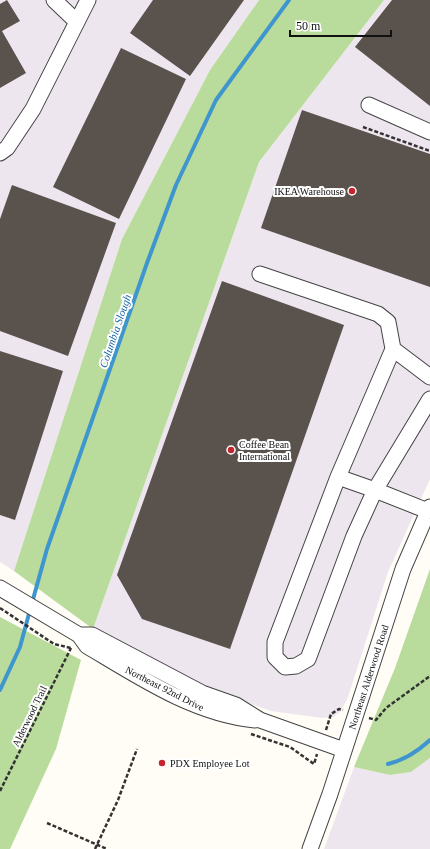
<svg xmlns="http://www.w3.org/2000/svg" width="430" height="849" viewBox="0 0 430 849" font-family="Georgia,serif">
  <rect width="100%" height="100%" fill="#fffdf5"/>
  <path fill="#eee6ef" d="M0,0H259L210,70L122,239L14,571L0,562Z
    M384,0H430V479L388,572L347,700L340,712L333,717L322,718L271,711L204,687L93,629L259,162Z
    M430,758V849H324L354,767L390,775L411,772Z"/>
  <path fill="#b9dc9c" d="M259,0H384L259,162L93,629L14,571L122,239L210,70Z
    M430,569V758L411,772L390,775L354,767L395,668Z
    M0,617L81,660L56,749L10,849H0Z"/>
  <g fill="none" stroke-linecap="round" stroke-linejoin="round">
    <path stroke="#3f96cf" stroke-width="4" d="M32,603L47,549L147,263L176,185L216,100L289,0
      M0,690L20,647L30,610
      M388,764C405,760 417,752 430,740"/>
  </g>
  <path fill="#5a524d" d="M7,0L20,21L2,31L26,73L0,88V4Z
    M153,0H244L190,76L130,33Z
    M392,0H430V106L355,47Z
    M121,48L186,79L119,219L53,187Z
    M302,110L430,154V287L261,228Z
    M12,185L116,223L68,356L0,331V219Z
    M222,281L344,325L230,649L142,619L117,575Z
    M0,351L63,371L15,520L0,515Z"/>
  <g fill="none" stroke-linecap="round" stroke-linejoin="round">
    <g stroke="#444" stroke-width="17">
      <path id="minor" d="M54,0L76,21
        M369,105L430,132
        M0,153L7,148L33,109L88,0
        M260,274L378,314L388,322L393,349
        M338,477L375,490L354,536L308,659L296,666L285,667L275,657V642Z
        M338,477L393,349L430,377
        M428,511L375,490L430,399
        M0,588L79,635H92L202,693L236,705L260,720L344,750
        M79,635L87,646C139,677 194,714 255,720
        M310,849L330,794L403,569L430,507"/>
    </g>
    <path stroke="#333" stroke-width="2.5" stroke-dasharray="4 2" stroke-linecap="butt" d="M363,127L430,151
      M0,608L54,644L71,648
      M369,718L376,720L386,708L430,676
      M326,730L331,714L339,709L343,710
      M251,734L290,747L314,764L317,754
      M0,791L71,648
      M47,823L107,849
      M95,849L118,800L137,749"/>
    <use href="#minor" stroke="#fff" stroke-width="15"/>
  </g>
  <g fill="#c4262e" stroke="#fff" stroke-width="1.5">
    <circle cx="352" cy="191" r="4"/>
    <circle cx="231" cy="450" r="4"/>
    <circle cx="162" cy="763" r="4"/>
  </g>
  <g text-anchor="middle" stroke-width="4" stroke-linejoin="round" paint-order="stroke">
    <g font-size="10" fill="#111" stroke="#fff" text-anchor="start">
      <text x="344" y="195" text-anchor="end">IKEA Warehouse</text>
      <text x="239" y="448">Coffee Bean<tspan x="239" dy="12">International</tspan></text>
      <text x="170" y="767">PDX Employee Lot</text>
    </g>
    <g font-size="10" fill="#111" stroke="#fff">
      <text transform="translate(368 677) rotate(-72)" y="4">Northeast Alderwood Road</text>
      <text transform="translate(165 688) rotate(27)" y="4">Northeast 92nd Drive</text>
      <text transform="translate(29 716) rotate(-64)" y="4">Alderwood Trail</text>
    </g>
    <g font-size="11" font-style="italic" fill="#1768a6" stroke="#fff">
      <text transform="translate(115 331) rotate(-71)" y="4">Columbia Slough</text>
    </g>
  </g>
  <path d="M290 30v6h101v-6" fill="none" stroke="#111111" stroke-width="2"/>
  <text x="296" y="30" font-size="12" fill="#111111" stroke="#ffffff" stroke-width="3" paint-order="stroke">50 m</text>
</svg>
